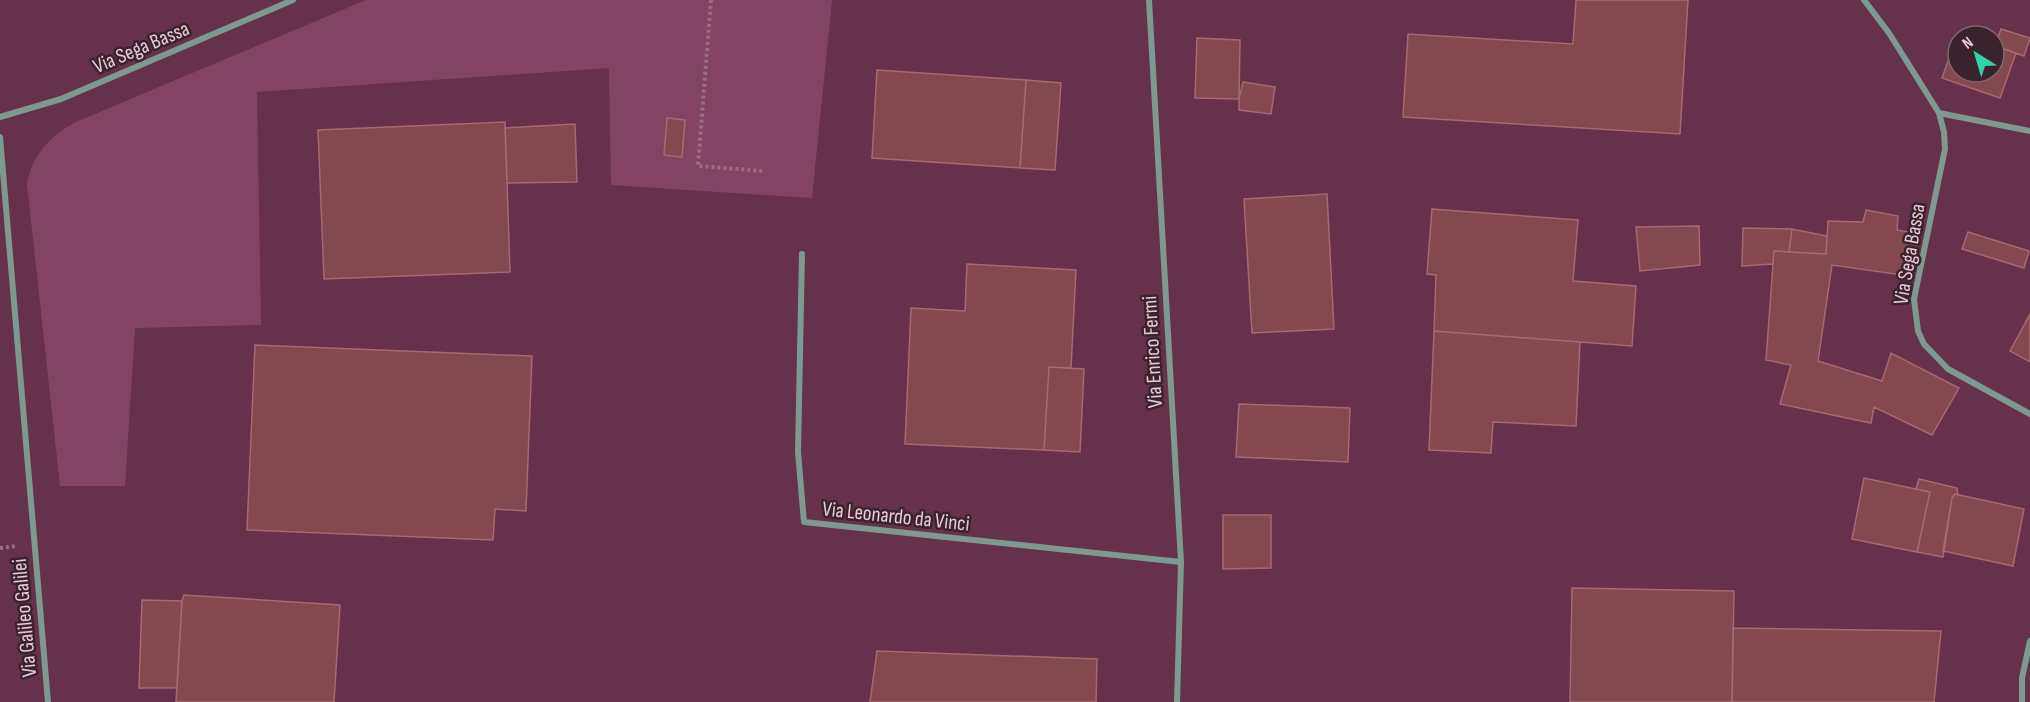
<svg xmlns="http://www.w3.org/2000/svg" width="2030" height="702" viewBox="0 0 2030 702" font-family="'Sofia Sans Condensed',sans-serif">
  <rect width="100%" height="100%" fill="#65314b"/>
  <path fill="#834463" d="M366,0H832L812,198L611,185L609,68L257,92L261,325L135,328L125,486H60L27,184C33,153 51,135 78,121Z"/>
  <path fill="#844851" stroke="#a86972" stroke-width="1.5" d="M1576,0H1688L1680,134L1403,117L1408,34L1573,44Z
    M2001,29L2030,38L2024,56L1995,46Z
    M1958,33L1966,36H1958V72H1994V45L2016,53L2000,98L1942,78Z
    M1197,38L1240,40L1239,99L1195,98Z
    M877,70L1026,80L1020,168L872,158Z
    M1026,80L1061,83L1055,170L1020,168Z
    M1243,82L1275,87L1271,114L1239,110V99Z
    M667,118L685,120L682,157L664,155Z
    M505,122L510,272L324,279L318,130Z
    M575,124L577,182L507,183L505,128Z
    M1327,194L1334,329L1252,333L1244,199Z
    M1432,209L1578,220L1573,281L1636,286L1632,346L1434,331L1436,275L1427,274Z
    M1866,210L1898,216L1897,230L1920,234L1909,276L1832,265L1818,361L1882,381L1891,353L1959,388L1932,435L1874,407L1871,423L1780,404L1791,365L1766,360L1774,251L1826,254L1828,221L1863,222Z
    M1699,226L1700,265L1640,271L1636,227Z
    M1743,228L1792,229L1789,252L1774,251L1773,264L1742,266Z
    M1792,229L1827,236L1826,254L1789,252Z
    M1968,232L2029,251L2024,268L1962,249Z
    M967,264L1076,270L1071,368L1049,367L1044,450L905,444L911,308L965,311Z
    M2030,314V362L2010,351Z
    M1434,331L1580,342L1576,426L1493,422L1491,453L1429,450Z
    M255,345L532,356L526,511L495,509L493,540L247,530Z
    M1049,367L1084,369L1080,452L1044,450Z
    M1239,404L1350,408L1348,462L1236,457Z
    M1864,478L1930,492L1917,552L1852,539Z
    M1919,479L1957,488L1958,495L1955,494L1952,498L1943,557L1917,552L1930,492L1916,489Z
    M1955,494L2024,509L2013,566L1943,551L1952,498Z
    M1223,515H1271V568L1223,569Z
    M1572,588L1734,591L1732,702H1570Z
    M184,595L340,605L334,702H176L182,601Z
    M142,600L182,601L177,688H139Z
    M1733,628L1941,631L1934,702H1732Z
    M877,651L1097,659L1096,702H870Z"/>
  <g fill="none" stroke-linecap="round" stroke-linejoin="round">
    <path stroke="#9a6d82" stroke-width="4" stroke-dasharray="3 3" stroke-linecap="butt" d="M711,0L698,166L763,171
      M0,548L17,546"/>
    <path stroke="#7c9a8f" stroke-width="6" d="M1149,0L1181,562L1177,702
      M1864,0L1889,33L1939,113L1944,132L1945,149L1914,299L1918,331L1924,344L1948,369L2030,414
      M1939,113L2030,131
      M0,117L61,99L293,0
      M0,137L48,702
      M802,254L798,452L804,522L1181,562
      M2022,702V678L2030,641"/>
  </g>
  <g text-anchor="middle" stroke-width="5" stroke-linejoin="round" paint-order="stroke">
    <g font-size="21" fill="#ebcad8" stroke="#3b232e">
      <text transform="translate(141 47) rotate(-23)" y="7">Via Sega Bassa</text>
      <text transform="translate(1909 254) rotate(-80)" y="7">Via Sega Bassa</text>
      <text transform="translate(1152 352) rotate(-93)" y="7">Via Enrico Fermi</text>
      <text transform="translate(896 516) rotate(6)" y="7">Via Leonardo da Vinci</text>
      <text transform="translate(24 618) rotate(-95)" y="7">Via Galileo Galilei</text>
    </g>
  </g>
  <g transform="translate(1976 54) rotate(323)"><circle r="28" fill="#3b232e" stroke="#816672" stroke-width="1.5"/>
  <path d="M0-4.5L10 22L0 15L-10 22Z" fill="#2fd4aa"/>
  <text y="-9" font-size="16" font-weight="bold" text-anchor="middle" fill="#ebcad8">N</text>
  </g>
</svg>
